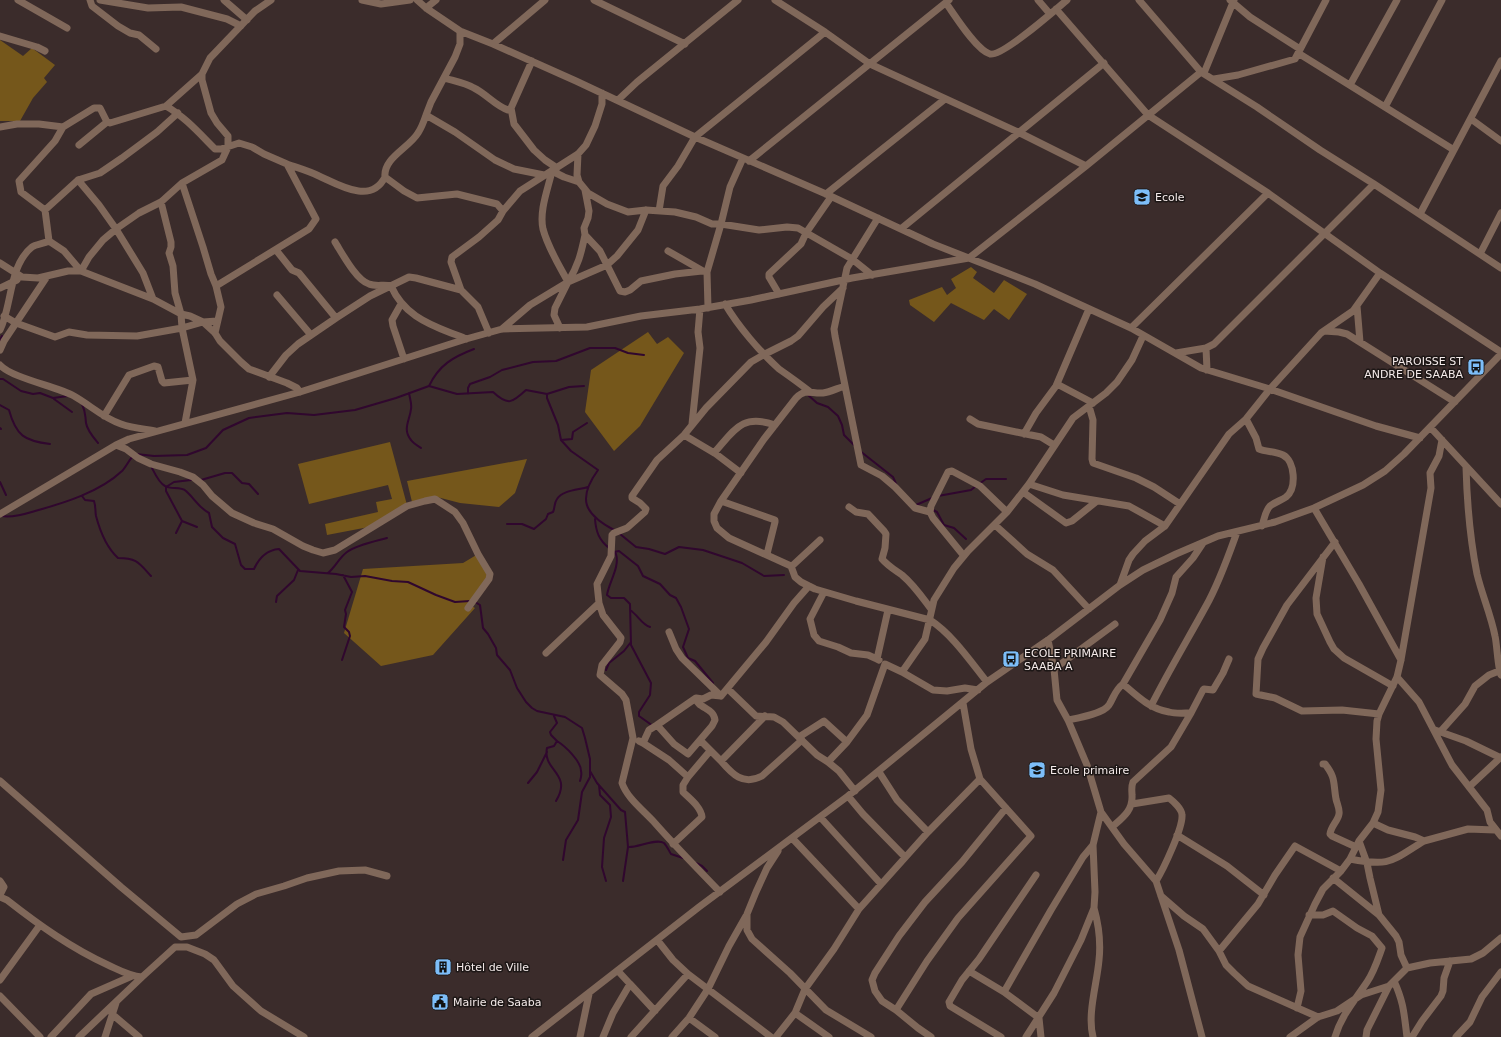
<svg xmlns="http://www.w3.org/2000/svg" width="1501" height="1037" viewBox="0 0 1501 1037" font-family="'DejaVu Sans',sans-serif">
  <rect width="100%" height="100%" fill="#3b2c2b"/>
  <path fill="#75571b" d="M0,40L23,56L32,48L55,65L44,78L47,82L33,98L20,121H0Z
    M971,267L977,272L973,278L994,293L1004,280L1027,294L1009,320L994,309L984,320L951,303L934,322L910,305L909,300L942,287L947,295L956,288L951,279Z
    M648,332L657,344L668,337L684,353L640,426L614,451L585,412L591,370Z
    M390,442L407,505L374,526L327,535L325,524L378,512L376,502L392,499L388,485L309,504L298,464Z
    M527,459L515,493L499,507L460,503L437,497L412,502L407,481Z
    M478,554L493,576L470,605L475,608L433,655L381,666L344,633L363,569L463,563Z"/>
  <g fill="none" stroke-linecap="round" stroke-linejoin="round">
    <path stroke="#30072e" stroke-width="2" d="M0,340L2,336
      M0,379H3L21,391L33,394L40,393L53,398L68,396
      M429,386C439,365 453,357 474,349
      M409,393C410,399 412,404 411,409C410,420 402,429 411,440C413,443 418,446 421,448
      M468,394V388L470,384L490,377L502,370L533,362L556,361L590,348H615L628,353L644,355
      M547,394L569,387L584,386
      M808,395L817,403L828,407L838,416L842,425L844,435L854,445
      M54,399L72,412
      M82,404C86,413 85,414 86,423C87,430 93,437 98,443
      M0,405L9,410C16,436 25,441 50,444
      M0,428L1,429
      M561,440L572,439L573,432L587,423
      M860,451L893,477L897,486
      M136,454L154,456L187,455L206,448L223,430L249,418L287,413L314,415L355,410L396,398L429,386L457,394L493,392C508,406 512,403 526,390L547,394V398L558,425L561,440L571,451L598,470C577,499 584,514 614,530
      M152,468C155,474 159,483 165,486C171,490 180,486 186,491C195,499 198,507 209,513L212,527L223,538L235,544L241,565L245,569H254C259,558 267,550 279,549L300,571L336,574L351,577L365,576L392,581L408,582L436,595L455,602L470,601
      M201,480L225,473H232L242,483L249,484L258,494
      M0,482L6,495
      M979,484L986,479H1006
      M82,496L85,500L94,501C96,507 95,511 96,516C100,531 107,548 118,558C137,558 139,563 151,576
      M938,496L971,490L976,486
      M916,505L932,498
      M933,510L937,512L944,525L954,528L966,539
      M2,516C12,518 25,514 35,511C64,503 100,492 122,471C126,467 129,460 133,456
      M595,519C596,532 599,540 609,548
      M182,521L197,527
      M507,524H522L534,529L546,519L548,514L553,512C555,508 554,503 557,499C563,490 578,490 588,487
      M176,533L182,521L166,491V487L174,482L191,480
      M620,534L636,547L649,549L665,554L679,547L703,550L742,563L764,576L784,575
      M613,551L616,554C620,567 609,582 607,595L611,598H624L630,604L631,645L651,683L650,695L639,712V716L653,726
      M614,552L619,551L638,566L643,576L660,584L670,595L676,598L681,607L689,629L683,647L688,658L695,661L713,683
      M328,573C336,566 339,558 347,552C356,545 376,541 387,538
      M276,602L277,596L294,580L298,570
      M475,602L480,605L483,628L488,634L496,648L497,655L510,670L517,688L526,702L532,708L537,711L565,717L582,728L585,738L590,759V777L582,792L578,820L566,840L563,860
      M630,610C638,615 641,624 650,627
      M342,660L350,636L349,632L344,627L346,614L345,610L352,592L343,575
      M606,670L609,663L624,651L631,642
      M554,716L557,723L550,732L551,735L557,741L554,746L547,748C542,771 573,773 556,801
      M557,741C565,746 581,761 581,771C582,775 581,778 580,781
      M590,771L597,783L621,810L625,812L628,847C637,848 656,838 664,843C667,846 669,851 671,854L683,858
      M528,783L537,772L547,752
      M599,785L600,795L610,805L611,817L604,838L602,867L606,881
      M696,863L702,866L707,871
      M623,881L628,847"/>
    <path stroke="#80685a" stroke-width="7" d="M18,0L67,28
      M90,0L92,6L118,26L130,33L139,35L156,49
      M100,0L148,8L181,7L227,19L241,26
      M224,0L247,20
      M362,0L381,4L410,0
      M417,0L426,8L460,31L493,44L576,81L695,137L826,194L933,244L1035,284L1131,328L1201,368L1270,389L1376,426L1420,438
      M594,0L685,44
      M775,0L825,32L870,64L1018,132L1086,166
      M1038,0L1050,14
      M1139,0L1201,72
      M1230,0L1250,17L1300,49
      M946,3C954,14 976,50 990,54C1002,57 1055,10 1067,0
      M426,8L436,0
      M1056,9L1148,115L1268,193L1380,273L1501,352
      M460,31V44L455,57L431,102L426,115L455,132L495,160L514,169L544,175
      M0,36L37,47L45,51
      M493,44L545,0
      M1298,53L1454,150
      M532,61L511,108L514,124L534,150L545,160L557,168
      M1204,73L1234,0
      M444,78C454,81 465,83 474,88C485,93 497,107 508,110L511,108
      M1214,79L1238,75L1295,59L1326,0
      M1350,85L1397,0
      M618,100L637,82L738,0
      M166,106C185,117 199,133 215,149H221L239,143L252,147L264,154L287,164L316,219L309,229L216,286
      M1385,107L1442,0
      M178,113L157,132L122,158L100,173L78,180L45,210L49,241L64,251L81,271L89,257L103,240L116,229L139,213L161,202L182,183L222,160L228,147V136L217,123L211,113L202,80V74L210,58L255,11L271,0
      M1471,119L1501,141
      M0,127L17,124H39L63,127
      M79,145L107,122
      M578,154L577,175L579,182L588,193L607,204L628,212L646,210L675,212L696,217L712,224H721L759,230L787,227L798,228L852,259L872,275
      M749,161L949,0
      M287,164C298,168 309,171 319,176C339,185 371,205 385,177L404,191L417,198L457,194L497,204L503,211
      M385,177C383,158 409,148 418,133C422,127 424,121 426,115
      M78,180L99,205L116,229L143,273L153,299
      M579,182L564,177L552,171C548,189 539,211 543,229C548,248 559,265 568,282C578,266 581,254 585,235
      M182,183L203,247L211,274L216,286L221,307L215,333
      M585,190L589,211L588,218L584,228L585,235L600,251L620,291L625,292L630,290L641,281L675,274L702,271
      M826,194L945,99
      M161,202L171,242V247L169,253L173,266L175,293L181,314L182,328L193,380L185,423
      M45,210L21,192L19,181L55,141L63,127L94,108H100L107,122L110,123L166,106L202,74
      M659,211L663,186L678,166L695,137L825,32
      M1420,214L1501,61
      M878,218L847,268L834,329L835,336L861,465L882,476L895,487L915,508L930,512
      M902,228L1104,63
      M335,242C342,253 356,280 369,284C376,287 384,284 391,286C403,313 425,323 451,333C456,335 461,336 466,339
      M276,250L292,270L299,273L336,318
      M668,251L703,271
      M1480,254L1501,213
      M0,263L22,277L38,278L68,271H81L153,299L181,314L190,316L203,322L215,333L220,341L241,362L249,369L287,383L297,388L300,392
      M0,288L17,280
      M461,290L451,262L452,257L479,237L498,220L503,211L520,191L578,154L586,145L595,126L602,104V93
      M779,294L769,277V274L801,244L806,233L831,197
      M277,295L311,335
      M401,304L392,320L393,326L404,359
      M725,304C738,326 760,352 779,369C789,376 799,383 809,391
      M1357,306L1360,342
      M708,308L707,272L721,224L730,187L743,158
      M4,316L16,323L55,337L69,332L87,335L137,336L182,328L203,322L217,321
      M560,328L554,315L555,308L568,282L607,265L617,256L638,230L646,210
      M1131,328L1268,193
      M502,329L530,305L568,282
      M0,330C12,306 9,265 32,247C36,244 43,244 49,241
      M1324,331L1339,332L1347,334L1455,402
      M1206,348L1207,370
      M0,350L4,341L46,278
      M1176,353L1206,348L1214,344L1374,184
      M0,365C12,378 55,386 74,396C90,405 103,418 121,424C132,428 144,429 155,431
      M269,377L286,355L298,344L336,318L370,296L409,277L416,278L461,290L478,307L489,333
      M1057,384L1093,403
      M845,386C838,388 830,392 823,393C811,394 806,388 796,398L764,439L721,501L714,514V521L717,528L729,538L791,566L795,577L801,582L815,589L856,601L930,620C952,634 971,662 987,682
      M1089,406L1093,420L1092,459L1093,463L1136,478L1154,487L1180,504
      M104,416L129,375L154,366L158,367L162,381L164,383L193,380
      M970,419L978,424L1031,435L1041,437L1054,445
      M1246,419L1256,438L1259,449C1266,452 1275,451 1283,455C1295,461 1297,488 1286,497C1282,500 1275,502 1270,506C1265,511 1264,520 1262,526
      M692,424L700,348L698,332L700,309
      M1430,427L1501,504
      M1024,434L1036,413L1056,386L1089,309
      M684,435L716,454L741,473
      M116,445L126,449L138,458L151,464L180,472L193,477L203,485L212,496L232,513L254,523L273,529L303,546L313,550L323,553L335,550L407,506L425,501L435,499L455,512L463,523L478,554L490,574L489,579L468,608
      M714,453C734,431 741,413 775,425
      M1466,467C1467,502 1470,539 1477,574C1482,595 1491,615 1495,636C1497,644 1498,671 1501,675
      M1029,484L1063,495L1129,506L1165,526
      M1023,492L1066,523L1072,521L1097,501
      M721,501L775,520V522L767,554
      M849,507L856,512L868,514L884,531L886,534L885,548L882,559C888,566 895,570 902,575C914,585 922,597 931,609
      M1314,508L1359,584L1401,660
      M0,514L116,445L129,439L300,392L466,339L502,329L587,327L641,316L700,309L751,300L852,278L969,258L1086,166L1201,72L1257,107L1320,150L1374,184L1501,268
      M995,525L1027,554L1053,570L1089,609
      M1335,542L1287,605L1263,648L1258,659L1256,694L1275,698L1302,711L1342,710L1379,714
      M964,556L933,518L930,512L931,506L948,472L952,471L980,486L1007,512
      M1323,557L1316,598L1317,614L1330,642L1334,649L1344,658L1393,686
      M792,566L820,540
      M1120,585L1129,560L1133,554L1145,541L1165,526L1229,434L1246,419L1270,389L1321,333L1353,311L1380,273
      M824,592L810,619L814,635L819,641L838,647L851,653L868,655L877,659
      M599,603L603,615L621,638L620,642L602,665L600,675L622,694L626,700L633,738L622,783C627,798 643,810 654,822C675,846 698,869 720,892
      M669,632L676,649L682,658L721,696L766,642L794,603L809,586
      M546,653L599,603L597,584L611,556L612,535L614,533L627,528L645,512L646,509L640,503L632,498V496L657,460L684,435L706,408L751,362L765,354L791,341L798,336L823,307L843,288
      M879,660L877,659L888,610
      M1054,669L1115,624
      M902,672L933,690L947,691L965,688L978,690
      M1397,677L1419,702L1452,765L1487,810L1490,822L1501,836
      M1123,684C1137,696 1150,709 1169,712C1176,714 1184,713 1191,713L1203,690L1204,689L1213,690L1223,673L1229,659
      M728,689L756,716L774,717L783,722L817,755L828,762
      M695,699C697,701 699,705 702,706C708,710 714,712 715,720L712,726L688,754L674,744L657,725L696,698L703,699L711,695L721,696
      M1151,706C1168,672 1188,639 1206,606C1219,583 1228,557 1237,532
      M765,716L721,761C732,774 743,786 762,776L802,740
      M1068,720C1078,718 1103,714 1109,705C1114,697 1115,690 1123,684L1160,620L1172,593L1176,577L1193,558L1203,543
      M1435,730L1466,741L1501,758
      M1440,732L1465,704L1475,686L1489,675L1499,671
      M799,737L824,721L847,742
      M700,740L721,761
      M639,741L643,743L649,730L657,725
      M643,743L669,760L688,777L710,751
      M1323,764H1325C1336,778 1333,782 1336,799C1337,804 1340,809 1339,814C1338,821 1331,826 1330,834L1332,836L1356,847
      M879,772L897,800L928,832
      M0,781L121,887L181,937L196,935L237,904L256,894L284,886L307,878L339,871L365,870L387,876
      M1469,787L1501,757
      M855,791L839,771L828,762L847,742L867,715L885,664L902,672L925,639L934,600L954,568L968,551L1007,512L1029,484L1073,418L1106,393L1117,382L1132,360L1143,336
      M848,796L863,814L905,857
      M1132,804L1169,798C1173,801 1182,809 1182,815C1183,828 1163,870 1156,881
      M1101,812L1124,844L1156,881L1179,950L1202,1037
      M821,818L881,884
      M1373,823L1388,830L1415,837L1424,841L1468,829L1495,830
      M1112,827C1122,818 1133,811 1132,795C1132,791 1131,787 1133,782L1171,747L1191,713
      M1177,835L1227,866L1264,895
      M792,838L859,909
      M1359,841L1367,863L1370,878L1379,915L1396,936L1399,942L1401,955L1407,968
      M673,844L702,817C701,807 690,799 683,792V785L688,777
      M778,851L767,868L756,892L747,914V930L752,939L790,973L826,1010L871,1037
      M1350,859C1391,867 1391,861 1424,841
      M1333,878L1379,915
      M0,881L4,887L0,895
      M1161,896L1184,916L1203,929L1219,951L1226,965L1234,973L1248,986L1318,1017
      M0,897L7,900C39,925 71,948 108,965C119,970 129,976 142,977L175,947H187L205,954L214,960L233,986L261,1011L304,1037
      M1309,915H1323L1333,911L1357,928L1372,936L1382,948C1378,959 1374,972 1367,982C1355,1000 1341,1016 1335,1037
      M658,941L673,960L688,974L771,1037
      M1219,951L1258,904L1275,875L1295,846L1341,871
      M969,971L1004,992
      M0,980L40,925
      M1394,981C1404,1003 1404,1014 1407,1037
      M630,984L655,1011
      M0,996L40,1037
      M1297,1008L1301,991L1298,955L1300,937L1315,904L1323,889L1341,871L1350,859L1359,841L1373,823L1378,812L1381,790L1376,739L1377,721L1379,714L1397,677L1401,660L1431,488L1430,473L1439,456L1442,440
      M896,1010L882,1001L875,991L872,980L875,973L899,936L925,902L962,862L1006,808
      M795,1013L829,1037
      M112,1014L139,1037
      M689,1018L715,1037
      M51,1037L91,994L132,976
      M79,1037L142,977
      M105,1037L116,1003
      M532,1037L699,907L848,796L987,682L1048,640L1120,585L1143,570L1176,554L1218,536L1275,522L1314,508L1363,485L1385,471L1404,454L1501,354
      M580,1037L589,994
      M603,1037L613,1013L630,984L618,971
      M631,1037L688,974
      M672,1037L689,1018L708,989L729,946L746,916
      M776,1037L795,1013L805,989L834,949L859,909L928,832L980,779
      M931,1037L918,1028L896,1010L927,961L958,918L1031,836L980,779L971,749L963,703
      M1001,1037L950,1006L949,1002L962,980L979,959L1036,875
      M1026,1037L1054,993L1081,940L1094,908L1095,892L1093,845L1101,812L1087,765L1068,720L1057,700L1054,669L1048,640
      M1041,1037L1039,1018L1004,992L1051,910L1083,857L1093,845
      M1093,1037C1087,1014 1097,984 1099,960C1101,942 1099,926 1094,908
      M1290,1037L1318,1017L1337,1011L1361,995L1389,986
      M1366,1037L1367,1030L1389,986L1407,968L1430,963L1471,959L1483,953L1501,938
      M1412,1037L1422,1021L1441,996L1443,991L1444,978L1450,961
      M1456,1037L1470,1022L1482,997L1501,972"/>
  </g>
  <defs>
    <g id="school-square" transform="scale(0.9)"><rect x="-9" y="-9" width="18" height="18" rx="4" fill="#7dbef9" stroke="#1d1716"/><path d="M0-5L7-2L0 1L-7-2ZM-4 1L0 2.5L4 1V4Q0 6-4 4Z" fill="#111"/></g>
    <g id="bus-square" transform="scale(0.9)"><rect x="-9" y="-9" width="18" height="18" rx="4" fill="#7dbef9" stroke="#1d1716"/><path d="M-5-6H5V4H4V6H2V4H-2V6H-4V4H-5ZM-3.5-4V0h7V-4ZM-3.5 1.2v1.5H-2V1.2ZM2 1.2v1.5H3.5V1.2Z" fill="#111"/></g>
    <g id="building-square" transform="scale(0.9)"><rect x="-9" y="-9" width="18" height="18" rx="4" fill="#7dbef9" stroke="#1d1716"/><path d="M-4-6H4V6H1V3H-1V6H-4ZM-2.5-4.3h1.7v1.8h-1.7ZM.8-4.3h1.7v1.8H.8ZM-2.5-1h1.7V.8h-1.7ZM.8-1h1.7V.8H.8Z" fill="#111"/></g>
    <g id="civic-square" transform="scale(0.9)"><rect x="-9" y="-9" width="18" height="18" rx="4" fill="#7dbef9" stroke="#1d1716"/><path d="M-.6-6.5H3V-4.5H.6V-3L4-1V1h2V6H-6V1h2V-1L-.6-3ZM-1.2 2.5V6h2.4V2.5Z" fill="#111"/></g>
  </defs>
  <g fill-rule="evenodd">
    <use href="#school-square" x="1142" y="197"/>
    <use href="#bus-square" x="1476" y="367"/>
    <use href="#bus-square" x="1011" y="659"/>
    <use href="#school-square" x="1037" y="770"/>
    <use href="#building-square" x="443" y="967"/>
    <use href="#civic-square" x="440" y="1002"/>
  </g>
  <g text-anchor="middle" stroke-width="3" stroke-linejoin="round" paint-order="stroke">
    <g font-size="11" fill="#f4eae9" stroke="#1d1716" text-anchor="start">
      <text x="1155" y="201">Ecole</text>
      <text x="1463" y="365" text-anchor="end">PAROISSE ST<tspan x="1463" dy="13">ANDRE DE SAABA</tspan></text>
      <text x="1024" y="657">ECOLE PRIMAIRE<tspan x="1024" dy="13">SAABA A</tspan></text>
      <text x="1050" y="774">Ecole primaire</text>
      <text x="456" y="971">Hôtel de Ville</text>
      <text x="453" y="1006">Mairie de Saaba</text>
    </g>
  </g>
</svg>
